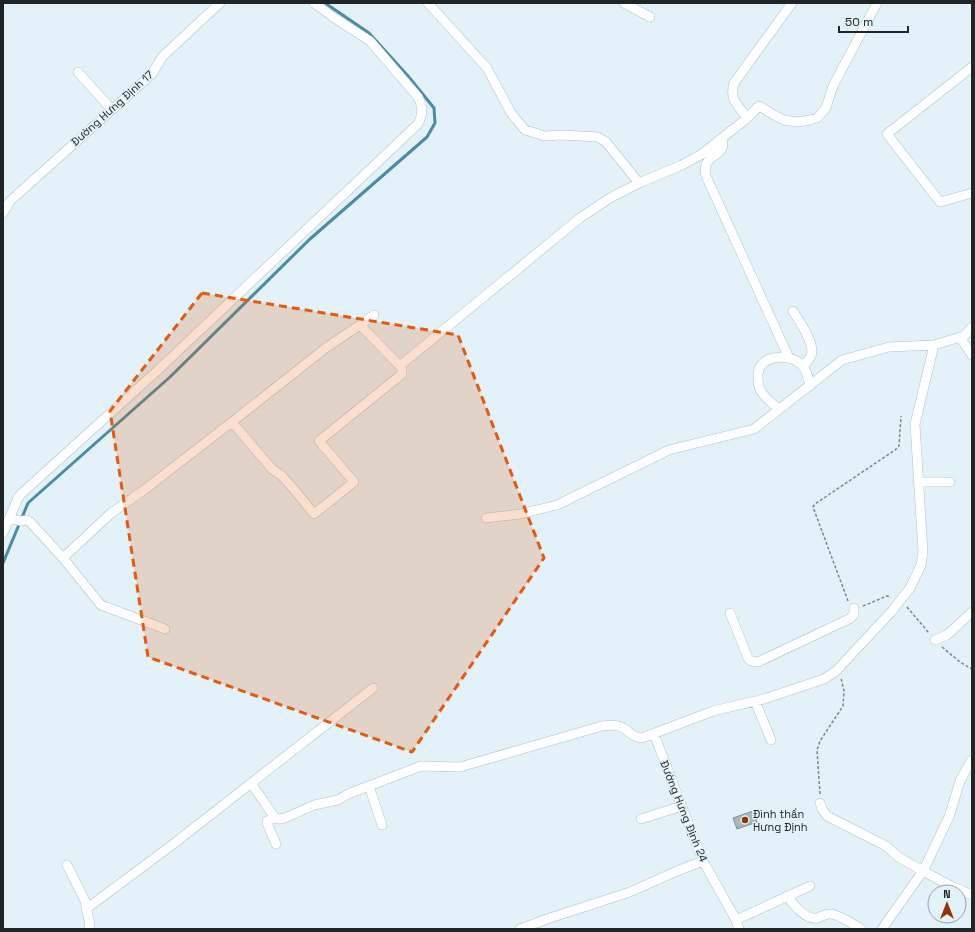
<svg xmlns="http://www.w3.org/2000/svg" width="975" height="932" viewBox="0 0 975 932" font-family="'Space Grotesk',sans-serif">
  <rect width="100%" height="100%" fill="#e2f2f8"/>
  <g fill="none" stroke-linecap="round" stroke-linejoin="round">
    <path stroke="#498da2" stroke-width="3" d="M3,563L28,503L170,377L310,239L427,137L435,123L434,108L408,76L369,33L325,3"/>
  </g>
  <path fill="#a8b7bc" stroke="#7f8e93" d="M753,811L757,822L737,829L733,818Z"/>
  <g fill="none" stroke-linecap="round" stroke-linejoin="round">
    <g stroke="#b2c2c7" stroke-width="10">
      <path id="minor" d="M428,3L487,68L511,113L525,130L545,136L562,135L598,137L606,142L639,183L682,165L702,154L746,119L759,106L774,115L784,120L797,122L810,120L817,118L826,108L833,86L877,3
        M624,3L650,17
        M972,67L887,134L940,202L972,193
        M78,72L112,110
        M747,118C738,105 729,100 734,83L792,3
        M722,139C722,141 723,143 723,145C722,157 701,155 706,176L789,358
        M3,213L10,201L152,74L162,57L220,3
        M793,311C799,321 816,344 811,356C809,360 805,363 803,367
        M360,325L401,367
        M960,337L972,355
        M779,409C772,403 764,398 760,389C758,386 758,382 758,377C757,355 786,353 800,363C807,369 808,378 810,386
        M232,422L272,469L281,475L292,487L314,514L354,482L319,441L402,374V369L401,367L402,364L580,218L610,198L639,183
        M919,482H950
        M10,518L20,521L27,520L30,522L63,558L110,514L144,490L232,422L327,347L360,325L374,315
        M486,518L520,514L557,505L669,450L754,429L842,360L889,347L934,345L964,336L972,327
        M3,533L18,498L21,494L158,370L418,124C423,114 423,107 418,97L370,41L333,17L314,3
        M63,558L101,605L165,629
        M730,613L748,658L751,661L758,662L851,618L854,614V608
        M935,640L947,635L972,612
        M755,701L771,740
        M654,734L703,861L736,920L739,929
        M251,783L275,818
        M369,786L382,825
        M820,803L822,809L827,816L886,846L900,858L923,871L951,886L972,895
        M641,819L682,806
        M276,844L267,823V821L275,818L280,819L285,818L314,805L338,800L348,794L421,766L460,767L602,726C610,725 618,724 625,729C632,734 633,737 642,738L713,711L764,699L824,679L836,671L892,611L910,588L921,565L923,552L915,424L934,345
        M67,865L85,901L90,925L89,929
        M787,896C794,905 805,920 817,918C821,917 825,914 829,914C837,913 854,925 861,929
        M86,909L172,845L373,688
        M736,920L810,886
        M520,929L547,919L630,892L677,871L703,861
        M882,929L923,871L949,817L960,781L971,761L972,760"/>
    </g>
    <path stroke="#7c878a" stroke-width="1.5" stroke-dasharray="3 2" stroke-linecap="butt" d="M848,601L813,507L815,504L895,450L899,446L901,416
      M863,606L887,596L891,597
      M907,607L929,633
      M942,647L960,662L972,669
      M820,794L817,750L820,741L843,706L844,691L841,678"/>
    <use href="#minor" stroke="#fff" stroke-width="9"/>
  </g>
  <path fill="#e8590c" fill-opacity="0.2" stroke="#e8590c" stroke-width="3" stroke-dasharray="8 5" stroke-linejoin="round" d="M202,293L458,335L544,558L412,752L148,657L110,411Z"/>
  <circle fill="#973200" stroke="#e2f2f8" stroke-width="1.5" cx="745" cy="820" r="4"/>
  <g text-anchor="middle" stroke-width="3" stroke-linejoin="round" paint-order="stroke">
    <g font-size="11" fill="#202628" stroke="#e2f2f8">
      <text transform="translate(112 108) rotate(-42)" y="4">Đường Hưng Định 17</text>
      <text transform="translate(684 811) rotate(68)" y="4">Đường Hưng Định 24</text>
    </g>
    <g font-size="11" fill="#202628" stroke="#e2f2f8" text-anchor="start">
      <text x="753" y="818">Đình thần<tspan x="753" dy="13">Hưng Định</tspan></text>
    </g>
  </g>
  <rect width="975" height="932" fill="none" stroke="#202628" stroke-width="8"/>
  <g transform="translate(947 904)"><circle r="19" fill="#e2f2f8" stroke="#94a0a5"/>
  <path d="M0-3L7 15L0 10L-7 15Z" fill="#973200"/>
  <text y="-6" font-size="11" font-weight="bold" text-anchor="middle" fill="#202628">N</text>
  </g>
  <path d="M839 26v6h69v-6" fill="none" stroke="#202628" stroke-width="2"/>
  <text x="845" y="26" font-size="12" fill="#202628" stroke="#e2f2f8" stroke-width="3" paint-order="stroke">50 m</text>
</svg>
